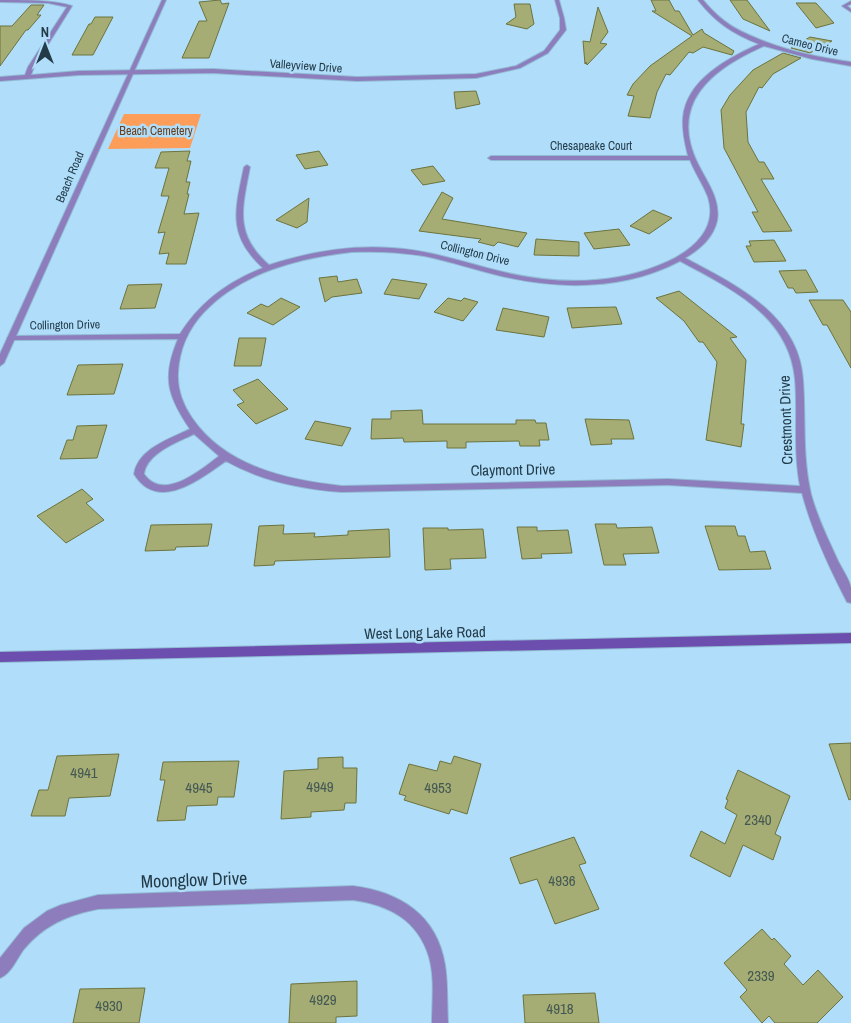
<svg xmlns="http://www.w3.org/2000/svg" width="851" height="1023" viewBox="0 0 851 1023" font-family="'Archivo Narrow',sans-serif">
  <rect width="100%" height="100%" fill="#b0defa"/>
  <path fill="#fc9d59" d="M124,114H201L190,148L108,149Z"/>
  <path fill="#a5ad74" stroke="#6c733d" d="M220,0L222,4L229,3L209,58H182L199,21H207L199,2Z
    M651,0H669L675,11H679L693,35L702,29L704,33L734,51L732,55L703,47L693,53L689,52L670,75L666,74L657,92L650,118L628,116L634,96L627,95L633,84L650,66L692,36L652,11H656Z
    M730,0H747L770,31L743,19Z
    M796,3H816L834,23L816,28Z
    M514,4H530L534,24L527,29L506,24L516,17Z
    M31,5H44L37,15H41L28,30H26L0,66V26H12Z
    M598,7L608,32L600,43L607,44L587,65L586,62L585,64L583,41L590,42Z
    M95,17H113L93,55H72L89,24H91Z
    M810,37L832,41L810,53L791,48Z
    M783,53L801,58L773,74L762,88L759,87L746,112L748,142L759,162H764L774,179H761L792,231L763,232L752,212H758L724,148L721,110L730,95L753,70Z
    M476,91L480,104L456,109L454,92Z
    M190,151L187,161H191L186,182H190L187,194H189L184,214L199,213L186,264H166L169,253L159,254L165,232L158,233L169,196H161L169,168H155L161,152Z
    M319,151L328,165L305,169L296,155Z
    M433,166L445,181L423,185L411,170Z
    M442,192L453,198L442,219L527,233L518,247L498,242L494,246L478,242L481,239L419,231Z
    M309,198L307,222L297,228L276,220Z
    M653,210L672,218L649,234L630,226Z
    M619,229L630,245L594,249L584,233Z
    M536,239L579,242V256L534,255Z
    M774,240L786,261L754,262L746,246H751L749,241Z
    M806,270L818,292L796,293L793,288H788L779,271Z
    M337,276L338,282L357,279L362,293L332,297L325,302L319,278Z
    M392,279L427,284L419,299L384,294Z
    M162,284L155,308L120,309L128,285Z
    M679,291L737,337L730,338L746,360L741,424H744L741,447L706,440L717,362L703,342H699L684,321L656,298Z
    M281,298L300,307L273,325L247,313L261,304L268,307Z
    M448,298L461,301L464,298L478,302L463,321L434,312Z
    M809,300H843L851,312V368L827,325H823Z
    M616,307L622,324L572,328L567,308Z
    M503,308L549,317L544,337L496,330Z
    M239,338H266L261,366H234Z
    M123,364L114,394L67,395L78,365Z
    M258,379L288,409L256,424L237,405L244,402L233,390Z
    M422,410L423,424H516V420H535L536,423H546L549,440H539L540,446H520L519,441L466,442V448H447V441L404,442L403,438L371,439L372,419H391V411Z
    M585,419L629,420L634,439H611L612,444L591,445Z
    M315,421L351,428L342,446L305,439Z
    M107,425L97,458L60,459L67,440H73L77,426Z
    M82,489L93,499L86,503L104,520L66,543L37,516Z
    M212,524L208,546L176,547L175,550L145,551L151,525Z
    M595,524H616L617,528L652,527L659,553L623,554L626,565H604Z
    M284,525L283,534L315,533L314,537L348,535V531L389,529L390,557L275,561L274,565L254,566L259,526Z
    M705,526H735L738,536H745L750,552L765,551L771,569L719,570Z
    M517,527H537V531L568,530L572,553L541,554L542,558L522,559Z
    M423,528H448V530L483,529L486,558L450,559L451,569L425,570Z
    M851,743V799L849,800L829,744Z
    M119,754L110,796L69,798L65,816H31L39,790H48L57,756Z
    M454,756L481,764L467,814L451,809L449,814L404,800L406,796L399,794L409,764L437,771L440,761L451,764Z
    M343,757V768H357L356,803H345L344,810L311,812V817L281,819L284,771L318,769V758Z
    M239,761L234,797H218L217,805L187,806L185,820L157,821L165,780H160L163,762Z
    M738,770L790,796L775,834L781,837L773,860L743,845L730,877L690,856L701,831L725,844L737,815L725,808L728,800L726,799Z
    M574,837L586,863L579,865L599,909L555,924L537,879L520,884L510,858Z
    M762,929L772,940L774,938L791,956L784,964L803,985L818,970L843,997L817,1023H775L769,1016L762,1023L740,997L747,990L724,963Z
    M357,981V1016L336,1017V1023H289L291,984Z
    M145,988L139,1023H73L80,989Z
    M595,993L599,1023H525L523,995Z"/>
  <g fill="none" stroke-linecap="round" stroke-linejoin="round">
    <g stroke="#91bad3" stroke-width="2">
      <path id="minor" d="M0,0C20,0 56,0 72,6L34,67L31,75L79,71L213,69L357,77L476,74L516,66L544,51L560,30V18L555,0H559L564,18L566,30L548,53L520,68L476,78L357,81L213,73L79,75L0,81V77L25,75L28,67L67,7L48,3L0,2Z
        M698,0H703C723,24 738,31 766,42C792,52 822,58 851,62V66L812,59L764,46C712,69 668,103 698,164C707,182 721,200 717,221C713,238 699,250 685,258C736,285 799,315 803,380C806,420 802,454 811,494C817,517 828,539 838,561C842,569 849,579 851,588C851,593 851,599 851,603L847,602C829,567 812,531 802,493L668,485L342,492C302,489 261,481 226,461C200,479 158,513 134,474C138,449 169,439 190,429C167,395 162,377 178,339L11,340L7,338L11,336L180,334C200,302 229,281 263,268C227,235 235,210 244,167L247,165L250,167C242,209 234,234 269,265C309,252 350,245 392,248C429,250 463,262 499,271C555,285 616,286 669,261C694,249 718,228 708,197C703,184 695,173 690,160H491L488,158L491,156H688C685,143 682,132 683,118C686,80 728,58 759,44C733,34 715,22 698,0ZM352,252C376,251 400,252 424,256C450,261 475,270 501,276C560,290 625,290 680,261C730,288 789,315 795,379C798,415 793,450 800,486L668,479L342,486C287,480 226,467 192,418C183,405 177,389 178,373C179,350 188,329 204,312C242,272 299,258 352,252ZM194,434L219,456C201,470 163,502 144,474C147,453 176,443 194,434Z
        M851,1V4L847,6L851,9V12L842,6Z
        M353,886C400,892 437,915 445,965C448,984 447,1004 448,1023H432C432,1001 435,978 429,957C418,920 389,905 353,900L98,909C68,915 44,925 24,949C17,958 11,974 0,978V958L24,928L47,911L61,905L98,895Z"/>
    </g>
    <g stroke="#91bad3" stroke-width="2">
      <path id="tertiary" d="M162,0H166L4,363L0,366V354Z"/>
    </g>
    <g stroke="#91bad3" stroke-width="2">
      <path id="secondary" d="M851,633V643L0,662V652Z"/>
    </g>
    <use href="#minor" fill="#8d7dbd" fill-rule="evenodd"/>
    <use href="#tertiary" fill="#8d7dbd" fill-rule="evenodd"/>
    <use href="#secondary" fill="#6b4ead" fill-rule="evenodd"/>
  </g>
  <g text-anchor="middle" stroke-width="5" stroke-linejoin="round" paint-order="stroke">
    <g font-size="12" fill="#233b49" stroke="#b0defa">
      <text transform="translate(810 45) rotate(14)" y="4">Cameo Drive</text>
      <text transform="translate(306 66) rotate(4)" y="4">Valleyview Drive</text>
      <text x="591" y="150">Chesapeake Court</text>
      <text transform="translate(70 177) rotate(-67)" y="4">Beach Road</text>
      <text transform="translate(475 253) rotate(14)" y="4">Collington Drive</text>
      <text transform="translate(65 325) rotate(-1)" y="4">Collington Drive</text>
    </g>
    <g font-size="12" fill="#683e1f" stroke="#b0defa">
      <text x="156" y="135">Beach Cemetery</text>
    </g>
    <g font-size="15" fill="#233b49" stroke="#b0defa">
      <text transform="translate(786 420) rotate(-92)" y="5">Crestmont Drive</text>
      <text transform="translate(513 470) rotate(-1)" y="5">Claymont Drive</text>
      <text transform="translate(425 633) rotate(-1)" y="5">West Long Lake Road</text>
    </g>
    <g font-size="15" fill="#445854">
      <text x="84" y="778">4941</text>
      <text x="320" y="792">4949</text>
      <text x="199" y="793">4945</text>
      <text x="438" y="793">4953</text>
      <text x="758" y="825">2340</text>
      <text x="562" y="886">4936</text>
      <text x="761" y="981">2339</text>
      <text x="323" y="1005">4929</text>
      <text x="109" y="1011">4930</text>
      <text x="560" y="1014">4918</text>
    </g>
    <g font-size="18" fill="#233b49" stroke="#b0defa">
      <text transform="translate(194 880) rotate(-2)" y="6">Moonglow Drive</text>
    </g>
  </g>
  <g transform="translate(45 45)" stroke="#b0defa" stroke-width="4" paint-order="stroke">
  <path d="M0-4L9 19L0 12L-9 19Z" fill="#233b49"/>
  <text y="-8" font-size="14" font-weight="bold" text-anchor="middle" fill="#233b49">N</text>
  </g>
</svg>
